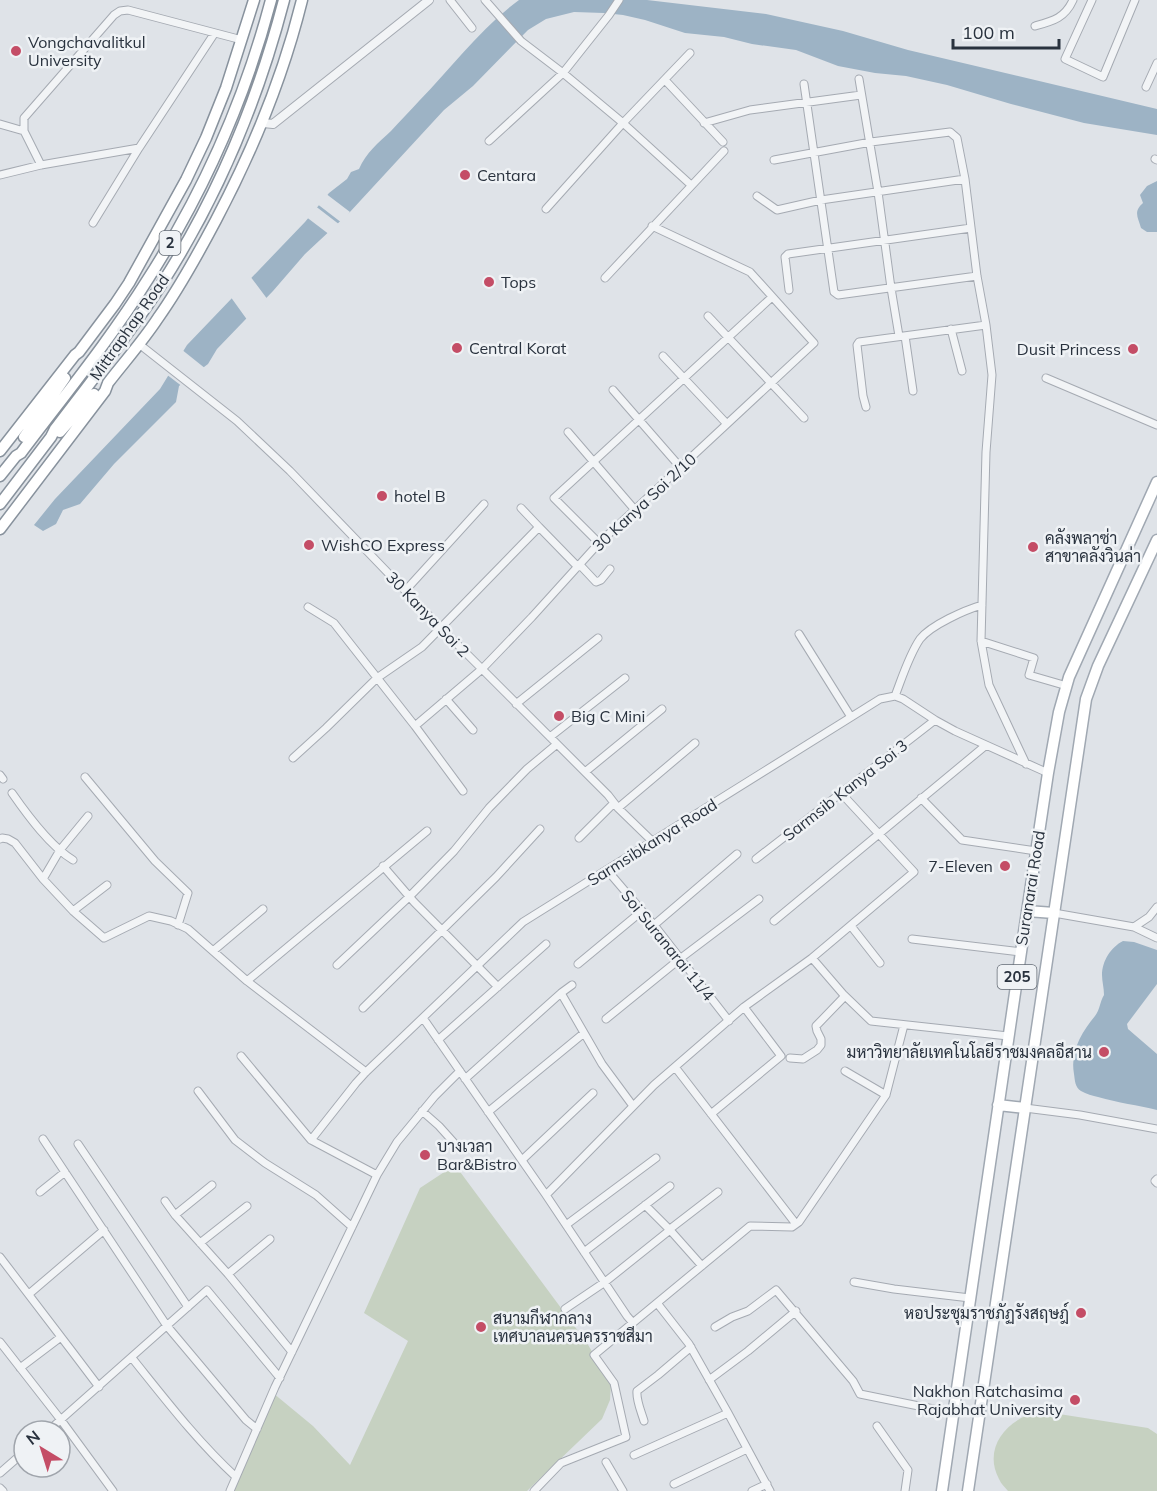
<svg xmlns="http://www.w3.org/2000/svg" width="1157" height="1491" viewBox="0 0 1157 1491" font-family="Mulish,Sarabun,sans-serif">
  <rect width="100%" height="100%" fill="#dfe3e8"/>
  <path fill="#c6d1c1" d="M455,1165L587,1343L611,1384L610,1400L602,1419L527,1491H231L273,1393L313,1426L350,1465L408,1341L364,1313L420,1188Z
    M1040,1411L1148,1428L1157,1434V1491H1008C1005,1487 1001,1484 999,1479C982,1447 1008,1418 1040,1411Z"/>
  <path fill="#9db3c5" d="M519,0H647L766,14L843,31L908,50L1157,109V135L1084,123L1011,104L947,85L906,76L875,73L838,66L796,50L752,44L724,37L685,33L645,20L623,15L604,13L574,12L546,19L528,30L473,86L444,110L349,213L305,254L273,291L217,349L208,364L179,386L176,402L114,464L80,504L63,510L56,524L43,531L34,525L55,499L160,389L187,345L305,222L329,193L347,179L351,172L359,169C366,153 378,143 391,131C400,121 410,111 419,101C452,67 481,28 519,0Z
    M1157,181V232H1147L1141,228C1138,217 1133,212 1143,203L1140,195L1147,186Z
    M1123,941L1134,942L1157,950V984L1127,1024L1128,1029L1157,1054V1110C1138,1105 1118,1103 1098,1097C1093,1096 1086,1094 1081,1091C1075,1087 1075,1081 1074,1074C1070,1052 1081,1033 1095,1016C1100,1010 1100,1001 1104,995C1104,988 1102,981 1102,975C1102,961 1111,947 1123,941Z"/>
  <path fill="#dfe3e8" d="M325,193L350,212L342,223L316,203Z
    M314,205L340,225L330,235L305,216Z
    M250,276L268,300L248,321L230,296Z
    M181,349L206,369L183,387L166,374Z"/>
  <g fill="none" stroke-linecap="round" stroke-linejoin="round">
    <g stroke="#a5aab2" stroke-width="9">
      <path id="minor" d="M450,0L472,28
        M485,0L521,41L563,73L623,123L691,185
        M1092,0L1065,59L1103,77L1135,0
        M1035,26C1053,21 1065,18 1073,0
        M859,79L878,192L891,288L899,336
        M665,80L723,142
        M804,84L834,292L838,295L977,276
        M1146,87L1157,63
        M704,123L750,110L861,95
        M0,124L24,131
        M489,141L563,73L609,15L619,0
        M1155,159L1157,160
        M774,160L871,142L950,132L957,138L965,179L977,276L986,325L992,375L986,452L981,641L989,685L1026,764
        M41,165L24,131V118L114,15L120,11L128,10L242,40
        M0,175L41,165L139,148L214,34
        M757,196L777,210L821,200L965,179
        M546,209L623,123L690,53
        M93,223L139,148
        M605,278L724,151
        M789,290L785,257L788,254L971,228
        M708,316L804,418
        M951,329L962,371
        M905,336L913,391
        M139,344L237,421L290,471L441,628L608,795L618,808L652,841
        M663,356L727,424
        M1046,378L1157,425
        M613,390L681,468
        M866,407L863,396L857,345L859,342L986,325
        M568,432L635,510
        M521,508L539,527
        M599,543L554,498L772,297
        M580,565L596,582L601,580L610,569
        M405,591L484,504
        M308,607L334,623L415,726L463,791
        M799,634L851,717
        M981,641L1034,658L1029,675L1067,686
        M895,696C902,678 909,655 920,639C931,625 965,610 982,605
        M446,699L473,730
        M516,704L598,638
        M415,726L482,669L532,617L599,543L814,343L750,272L652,226
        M550,737L625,678
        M293,758L326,728L377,678L422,647L539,527L578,567
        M585,772L662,709
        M0,775L3,779
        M85,777L155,861L188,893L178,925
        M12,793C28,816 50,846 73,860
        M921,798L962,840L1036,851
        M618,808L695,743
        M579,838L614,803
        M0,839L2,838L8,839L15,843L43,879L73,911L104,938L149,916L171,921L188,929L247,981L366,1072
        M756,859L935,720
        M383,866L414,902L498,987
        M607,870L654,925L729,1021
        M43,879L60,850L88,816
        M73,911L107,885
        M1054,913L1134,927L1157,938
        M774,921L985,746
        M654,925L737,854
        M851,926L880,963
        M1134,927L1149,917L1157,907
        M912,939L1021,952
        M213,951L263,909
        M812,958L914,872L841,793
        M578,964L642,911
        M337,965L409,897L454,851L489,808L527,769L557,744
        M247,981L427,831
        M561,993L602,1064L633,1106
        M363,1008L496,877L540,829
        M423,1018L546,1195L654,1085L744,1007L812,958L843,994L871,1021L1008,1036
        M606,1019L681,958L759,899
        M438,1040L546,944
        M241,1056L311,1140L377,1175
        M790,1058L803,1059L817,1050L821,1045V1039L817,1031L816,1026L845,996
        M675,1067L796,1224
        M845,1071L886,1095
        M465,1079L561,993L572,985
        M198,1091L235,1140L265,1163L316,1195L352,1227
        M1025,1108L1080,1115L1157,1129
        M422,1111L439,1126L456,1145
        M488,1112L584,1033
        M711,1114L781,1056L744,1007
        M43,1139L167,1326L246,1420L257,1429
        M311,1140L356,1083L366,1072L523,922L880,699L895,696L903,699L935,720L955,731L1048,773
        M78,1144L188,1307
        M522,1160L593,1093
        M1157,1179L1155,1181L1157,1183
        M40,1192L65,1172
        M546,1195L627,1316L633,1323
        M165,1201L175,1215L228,1274L292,1352
        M645,1205L670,1230L702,1266
        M175,1215L212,1185
        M566,1225L656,1158
        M670,1229L718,1192
        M200,1243L247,1206
        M584,1252L670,1186
        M0,1257L71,1350L99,1387
        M228,1274L270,1239
        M854,1282L894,1289L970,1298
        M29,1294L104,1230
        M657,1303L689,1344L728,1413L770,1491
        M565,1309L605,1282L670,1230
        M715,1327L732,1317L748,1311L776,1290L853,1381L860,1394L953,1413
        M0,1342L61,1420L113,1491
        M132,1358C165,1399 197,1441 236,1477
        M20,1368L61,1337
        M709,1380L748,1351L796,1311
        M644,1421C641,1411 636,1400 637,1391L658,1375L691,1347
        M877,1426L908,1470L905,1491
        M48,1431L207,1290L280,1378
        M634,1455L728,1413
        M606,1462L623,1491
        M0,1473L24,1452
        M674,1484L747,1449
        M0,1488L3,1491
        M230,1491L275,1387L377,1175L397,1142L435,1096L460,1071
        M534,1491L561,1463L626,1437L614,1383L594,1355L750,1226L792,1227L799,1222L886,1095L904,1025
        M752,1491L767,1484"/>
    </g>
    <g stroke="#a5aab2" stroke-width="10">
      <path id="tertiary" d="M263,123L273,124L429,0"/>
    </g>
    <g stroke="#a0a8b2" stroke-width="13">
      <path id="primary" d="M1027,911L1054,913
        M998,1105L1025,1108
        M942,1491L1021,952L1048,773L1059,712L1069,677L1157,482
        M968,1491L1086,699L1098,666L1157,540"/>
    </g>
    <g stroke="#88929d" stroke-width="13">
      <path id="trunk" d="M60,432L94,394
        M24,437L65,378
        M0,451L75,355L79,352L115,304L129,283L186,180L206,138L226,88L254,0
        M0,476L16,456L21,453C64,396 110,340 148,279C203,193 245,99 271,0
        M0,504L51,437L55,429C91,381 129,335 161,285C217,198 258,100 284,0
        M0,529L105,391L108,383C125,361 143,341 158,318C180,287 198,254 216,220C253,150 283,77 302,0"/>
    </g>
    <use href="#minor" stroke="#f2f4f6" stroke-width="7"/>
    <use href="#tertiary" stroke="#f2f4f6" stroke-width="8"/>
    <use href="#primary" stroke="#fff" stroke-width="10"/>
    <use href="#trunk" stroke="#fff" stroke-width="10"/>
  </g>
  <g fill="#c44d66" stroke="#eff2f5" stroke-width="2">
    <circle cx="16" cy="51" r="6"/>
    <circle cx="465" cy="175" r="6"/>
    <circle cx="489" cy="282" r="6"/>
    <circle cx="457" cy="348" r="6"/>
    <circle cx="1133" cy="349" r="6"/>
    <circle cx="382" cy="496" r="6"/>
    <circle cx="309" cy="545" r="6"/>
    <circle cx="1033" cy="547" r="6"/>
    <circle cx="559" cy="716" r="6"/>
    <circle cx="1005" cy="866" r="6"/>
    <circle cx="1104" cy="1052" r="6"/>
    <circle cx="425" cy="1155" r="6"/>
    <circle cx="1081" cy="1313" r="6"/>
    <circle cx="481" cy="1327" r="6"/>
    <circle cx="1075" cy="1400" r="6"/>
  </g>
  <g text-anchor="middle" stroke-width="5" stroke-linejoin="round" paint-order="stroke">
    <g fill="#eff2f5" stroke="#646c75" stroke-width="1.5">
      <rect x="159.5" y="231" width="21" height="24" rx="4.5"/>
      <rect x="997.5" y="965" width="39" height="24" rx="4.5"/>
    </g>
    <g font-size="15" font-weight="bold" fill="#29323e">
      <text x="170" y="248">2</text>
      <text x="1017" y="982">205</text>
    </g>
    <g font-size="16" fill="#29323e" stroke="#eff2f5" text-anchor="start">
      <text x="28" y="48">Vongchavalitkul<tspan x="28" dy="18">University</tspan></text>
      <text x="477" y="181">Centara</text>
      <text x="501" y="288">Tops</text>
      <text x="469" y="354">Central Korat</text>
      <text x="1121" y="355" text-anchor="end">Dusit Princess</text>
      <text x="394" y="502">hotel B</text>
      <text x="1045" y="544">คลังพลาซ่า<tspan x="1045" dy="18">สาขาคลังวินล่า</tspan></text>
      <text x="321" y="551">WishCO Express</text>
      <text x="571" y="722">Big C Mini</text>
      <text x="993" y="872" text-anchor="end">7-Eleven</text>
      <text x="1092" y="1058" text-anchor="end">มหาวิทยาลัยเทคโนโลยีราชมงคลอีสาน</text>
      <text x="437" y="1152">บางเวลา<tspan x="437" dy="18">Bar&amp;Bistro</tspan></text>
      <text x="1069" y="1319" text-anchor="end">หอประชุมราชภัฏรังสฤษฎ์</text>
      <text x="493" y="1324">สนามกีฬากลาง<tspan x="493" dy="18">เทศบาลนครนครราชสีมา</tspan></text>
      <text x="1063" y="1397" text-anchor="end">Nakhon Ratchasima<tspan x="1063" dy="18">Rajabhat University</tspan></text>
    </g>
    <g font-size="16" fill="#29323e" stroke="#eff2f5">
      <text transform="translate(129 327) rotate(-55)" y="6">Mittraphap Road</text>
      <text transform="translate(644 502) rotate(-43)" y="6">30 Kanya Soi 2/10</text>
      <text transform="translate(428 614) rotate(46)" y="6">30 Kanya Soi 2</text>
      <text transform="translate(845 790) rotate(-38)" y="6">Sarmsib Kanya Soi 3</text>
      <text transform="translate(652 842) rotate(-32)" y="6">Sarmsibkanya Road</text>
      <text transform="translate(1030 888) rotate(-81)" y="6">Suranarai Road</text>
      <text transform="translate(668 945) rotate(51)" y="6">Soi Suranarai 11/4</text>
    </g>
  </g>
  <g transform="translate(42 1449) rotate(322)"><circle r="28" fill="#eff2f5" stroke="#a0a5ac" stroke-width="1.5"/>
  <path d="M0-4.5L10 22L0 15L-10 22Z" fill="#c44d66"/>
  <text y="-9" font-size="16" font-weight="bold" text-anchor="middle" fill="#29323e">N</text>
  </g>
  <path d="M953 39v9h106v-9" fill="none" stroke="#29323e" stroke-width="3"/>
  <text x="962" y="39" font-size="18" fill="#29323e" stroke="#eff2f5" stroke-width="4.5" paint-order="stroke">100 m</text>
</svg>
